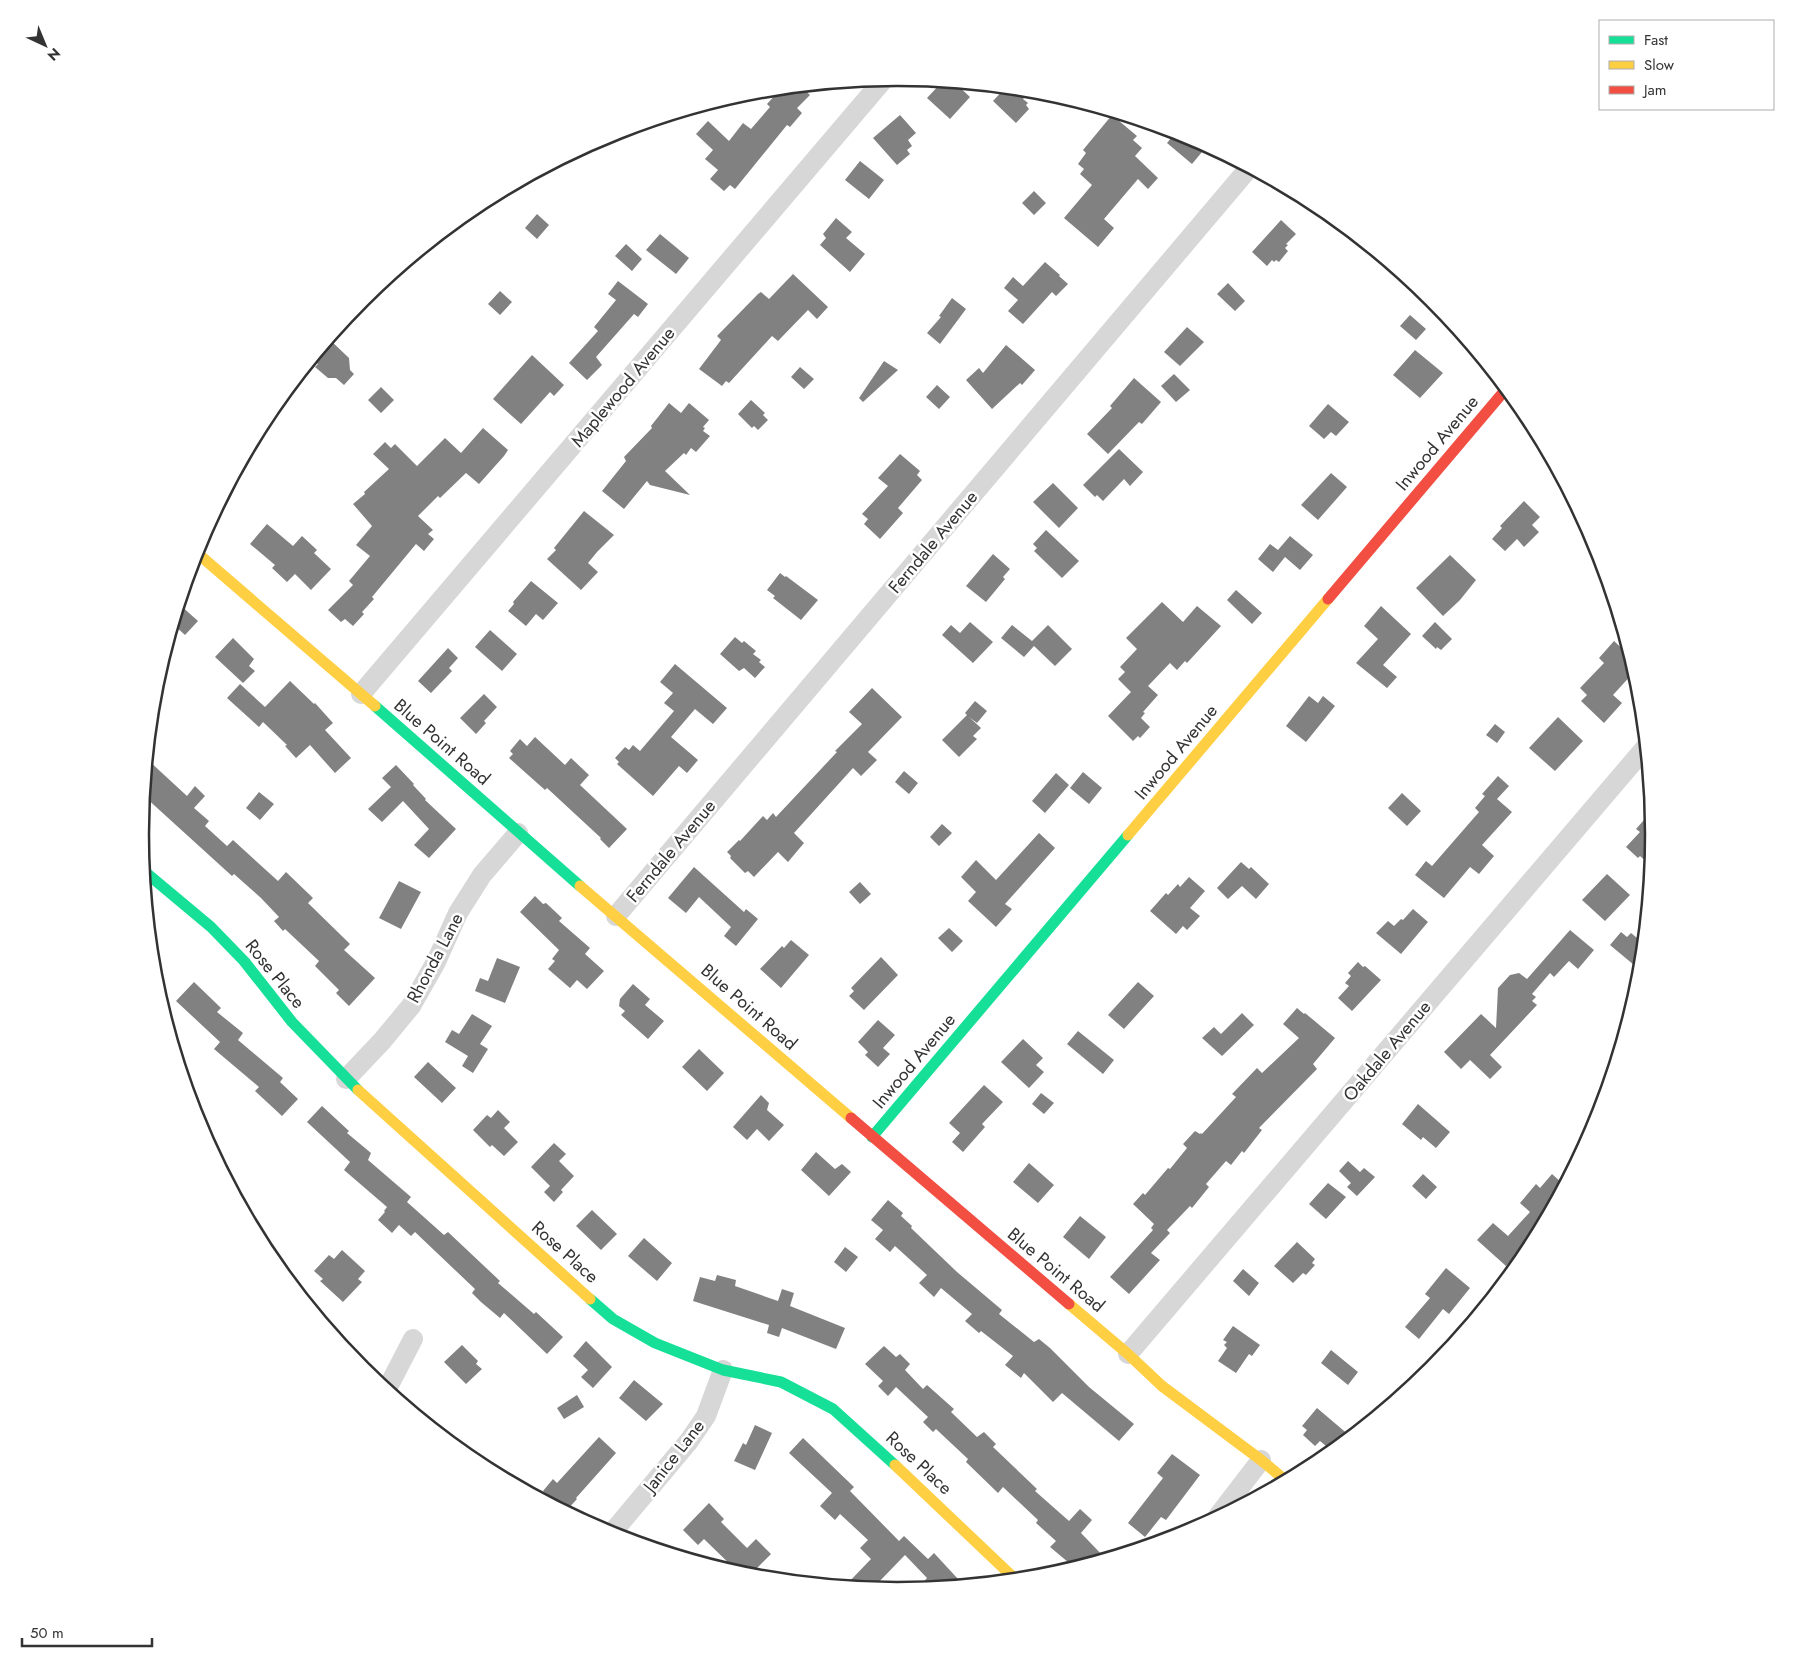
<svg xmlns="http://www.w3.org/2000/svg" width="1794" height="1668" viewBox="0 0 1794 1668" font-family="Jost,sans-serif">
  <rect width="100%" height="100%" fill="#fff"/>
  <path fill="#818181" d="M942,82L955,83L970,97L950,119L927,98Z
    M801,87L810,95L797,108L802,113L790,127L787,125L735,189L730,185L724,191L710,179L718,170L705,159L713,150L696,134L708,121L729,141L743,123L751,129L770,107L767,104L778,92L781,95L787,88Z
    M1005,88L1031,91L1023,99L1028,103L1026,105L1029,109L1016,123L993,101Z
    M900,115L916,133L908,140L912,146L907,150L910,154L897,165L873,138Z
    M1112,115L1137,136L1133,140L1142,148L1135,156L1158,178L1148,189L1138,179L1104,219L1114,228L1098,247L1064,218L1092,185L1080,174L1084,169L1078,164L1086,153L1083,150Z
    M1176,132L1187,135L1207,146L1192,164L1167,143Z
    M860,161L884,180L869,199L845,180Z
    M1034,191L1046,203L1034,215L1022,203Z
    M537,214L549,225L537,239L525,228Z
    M836,218L852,232L846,238L865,254L850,272L820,245L826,238L823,234Z
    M1281,220L1296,234L1286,244L1288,245L1285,248L1288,251L1279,262L1276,260L1274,262L1272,260L1267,266L1252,252Z
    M660,234L689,258L676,274L646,250Z
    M626,244L642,259L632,271L615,256Z
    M1045,262L1060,275L1059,276L1068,284L1056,296L1052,292L1023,324L1008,311L1018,300L1004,288L1013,277L1023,286Z
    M793,274L828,307L817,319L808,310L778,341L772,336L729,383L726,381L722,386L699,369L721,340L717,336L758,294L761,292L769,299Z
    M618,281L648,304L638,317L634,314L596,357L602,365L587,380L569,363L598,331L594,327L616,300L608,294Z
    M1228,283L1245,301L1235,311L1217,294Z
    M500,291L512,302L500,315L488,304Z
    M952,298L966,309L940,344L927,333L941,317L939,316Z
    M1410,315L1426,329L1416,340L1400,326Z
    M1187,327L1204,342L1180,366L1164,352Z
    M329,339L349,358L350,370L354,374L344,385L336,378H328L315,367L318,364L313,359Z
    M1006,345L1035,370L1022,385L1020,383L992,409L966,380L979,368L983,373Z
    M1415,350L1443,373L1420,398L1393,375Z
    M532,355L564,385L554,396L550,392L521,424L493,399Z
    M884,361L898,370L863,402L859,398Z
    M800,367L814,379L804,389L791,377Z
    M1174,374L1190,390L1176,402L1161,386Z
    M1134,378L1161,402L1142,424L1139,422L1108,454L1087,434L1112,408L1110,406Z
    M937,385L950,397L939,409L926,397Z
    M381,387L394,400L381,413L368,400Z
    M751,400L765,413L763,415L768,420L758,430L754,426L752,428L738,414Z
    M669,403L681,413L689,403L709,420L703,427L705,428L703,431L710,436L696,452L691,448L686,455L684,453L665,471L690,495L650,485L647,481L624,509L602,491L626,461L624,457L652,428L651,426Z
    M1328,404L1349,422L1336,436L1331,432L1324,439L1309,426Z
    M483,428L508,450L504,456L479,484L466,473L440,498L438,496L418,516L433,530L428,534L434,539L424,551L416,544L372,597L374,599L362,612L364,614L353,626L345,619L341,622L328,610L353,585L349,581L370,556L356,545L372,526L353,504L365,494L364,492L389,469L373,454L385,442L391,448L395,444L417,466L445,438L461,453Z
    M1119,449L1143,472L1130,486L1124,479L1103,501L1097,495L1095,497L1083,485Z
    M900,454L920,471L917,475L922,480L898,508L903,513L880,539L864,524L868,519L862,514L888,486L878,478Z
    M1331,473L1347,487L1318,520L1301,505Z
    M1053,483L1078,508L1059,528L1033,502Z
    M1524,501L1540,517L1532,525L1539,532L1524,547L1517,539L1505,551L1492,539L1502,528L1500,526Z
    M584,511L614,535L597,552L588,563L598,572L581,590L547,559L556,550L554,548Z
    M267,524L293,546L302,536L317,550L314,553L331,569L311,590L295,574L287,582L272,568L275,565L250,544Z
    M1046,530L1079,561L1062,578L1034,551L1037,548L1033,544Z
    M1290,536L1313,555L1300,570L1285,557L1273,572L1258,559L1270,544L1278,550Z
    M993,554L1010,569L1003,577L1005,579L986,602L966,586Z
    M1450,555L1476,580L1460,600L1443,616L1416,588Z
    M780,573L785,577L786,576L818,600L801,620L773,598L775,596L767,590Z
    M531,581L558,603L543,620L536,614L526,626L508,611L514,604L513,602Z
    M1236,590L1262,613L1252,624L1227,600Z
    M1162,602L1183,622L1197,606L1221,626L1187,663L1185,661L1177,670L1170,663L1148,686L1158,695L1143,712L1145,713L1141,718L1150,727L1140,738L1138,736L1133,741L1108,716L1131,692L1118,679L1125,672L1120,667L1137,649L1126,638Z
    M180,605L198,621L185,635L174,625Z
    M1381,606L1411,634L1383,665L1397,677L1387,688L1356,663L1378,639L1364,626Z
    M970,622L993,642L973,663L942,635L951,625L960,633Z
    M1435,622L1452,639L1441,650L1437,647L1436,649L1422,636Z
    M1012,625L1032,641L1048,625L1072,649L1055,666L1034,646L1024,657L1001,638Z
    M490,630L517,654L502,671L475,647Z
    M735,637L742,643L744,641L756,651L753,654L761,660L759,662L765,667L755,678L744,668L739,671L720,654Z
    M233,638L254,659L249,666L255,671L243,683L215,657Z
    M1614,641L1629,655L1634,672L1613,695L1622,703L1604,723L1581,701L1587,695L1580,688L1604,663L1599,658Z
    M448,648L458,658L449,668L452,671L431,693L418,681Z
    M675,664L727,708L713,724L695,709L671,737L698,760L687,773L679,766L653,796L617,764L619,762L615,758L625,747L629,750L633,745L640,751L674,711L664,703L673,693L660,682Z
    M290,681L314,704L315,703L333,723L325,730L351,758L335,773L310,745L296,758L285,746L287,745L263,722L259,727L227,698L240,684L265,707Z
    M872,688L902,717L868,752L877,760L861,776L853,768L794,833L804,843L788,862L778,852L754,877L748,871L745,873L730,858L731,856L727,852L739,840L740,841L763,816L767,820L773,813L776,817L837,752L835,751L862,724L849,712Z
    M484,694L497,707L484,721L486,723L476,734L460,718Z
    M1309,696L1318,703L1323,696L1335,706L1306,742L1286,726Z
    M975,701L987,711L977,723L969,717L981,728L973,736L977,739L959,757L942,740L967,715L965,713Z
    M1558,717L1583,741L1555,771L1529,748Z
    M1495,724L1505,732L1497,743L1486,735Z
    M535,737L565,765L571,758L589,775L580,785L627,829L609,848L600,839L601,838L547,788L545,790L509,758L513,754L510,751L520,739L527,746Z
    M148,760L187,796L195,786L205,796L194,808L209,821L205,826L227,846L233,840L278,881L286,872L313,898L308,903L350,944L344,950L375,978L349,1006L336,993L339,990L315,966L319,961L285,929L283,931L274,921L279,917L261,898L234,874L232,876L144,796Z
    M396,765L414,784L413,785L426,799L425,800L456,829L429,858L414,845L429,829L403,801L382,822L368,809L391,787L382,778Z
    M904,771L918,783L909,794L895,782Z
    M1083,772L1102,788L1089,804L1070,788Z
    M1056,773L1069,785L1045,813L1032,801Z
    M1498,776L1509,786L1497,799L1512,812L1482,845L1494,856L1479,874L1470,867L1444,898L1415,875L1426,861L1432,866L1479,812L1475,808L1485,796L1482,794Z
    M259,792L274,804L260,820L246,808Z
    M1402,793L1421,811L1407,826L1388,808Z
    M1651,812L1654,834L1650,865L1640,856L1638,858L1626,847L1640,832L1636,829Z
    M942,824L952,833L939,846L930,837Z
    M1039,833L1055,848L1005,904L1012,909L996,927L968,901L976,892L961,877L976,860L996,880Z
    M1241,862L1249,869L1251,867L1269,884L1256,899L1242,886L1228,899L1217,888Z
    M694,867L744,912L746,909L758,919L736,946L724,936L731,927L699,897L686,913L668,898Z
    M1607,874L1630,895L1605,921L1582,900Z
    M1189,877L1205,891L1190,908L1200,916L1187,930L1183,926L1176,934L1150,911L1166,893L1168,895L1178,884L1180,887Z
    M399,881L421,892L401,929L379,918Z
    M860,882L871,894L860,904L849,892Z
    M535,896L543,904L546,903L562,918L559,921L590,948L585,954L604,971L587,989L577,980L570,988L548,969L555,961L552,959L559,950L520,912Z
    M1413,909L1428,922L1401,954L1376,933L1388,921L1394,926L1401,919L1403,920Z
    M949,928L963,941L952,952L938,938Z
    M1570,930L1594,950L1578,969L1569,961L1554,977L1550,973L1532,994L1536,997L1532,1001L1537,1005L1490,1055L1502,1067L1490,1079L1470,1060L1461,1069L1444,1052L1481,1014L1496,1028L1498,988L1510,975L1519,973L1527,979Z
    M1621,932L1627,937L1631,933L1643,943L1640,970L1610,945Z
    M791,940L809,955L781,988L760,969L782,946L784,948Z
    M881,957L898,975L864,1010L849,996L854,991L851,988Z
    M497,958L520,967L505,1003L475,991L480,978L488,981Z
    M1358,962L1363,967L1365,966L1381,980L1352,1011L1338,998L1349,986L1345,983L1351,976L1348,973Z
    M194,982L221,1008L217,1012L243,1033L238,1040L283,1078L280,1082L298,1099L282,1116L255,1091L259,1087L214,1049L220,1042L176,1001Z
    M1138,982L1154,996L1124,1029L1108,1015Z
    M633,984L650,999L645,1005L664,1021L648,1039L621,1015L625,1011L619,1006L620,999Z
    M1297,1008L1304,1014L1305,1013L1335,1038L1313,1064L1317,1069L1259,1128L1262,1130L1244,1153L1242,1151L1231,1165L1226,1161L1206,1184L1209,1187L1192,1208L1190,1206L1167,1230L1170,1233L1151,1253L1160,1260L1129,1294L1110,1277L1153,1230L1151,1228L1154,1224L1133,1204L1143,1193L1145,1195L1168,1168L1170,1169L1187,1148L1183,1144L1195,1131L1200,1134L1201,1133L1202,1134L1236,1097L1232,1094L1257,1068L1262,1073L1299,1038L1283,1024Z
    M1242,1013L1254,1025L1222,1056L1202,1038L1214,1027L1221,1034Z
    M472,1014L492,1026L480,1044L488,1049L473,1073L462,1066L468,1056L445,1042L452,1030L459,1034Z
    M878,1020L895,1035L883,1048L890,1054L878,1067L865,1055L868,1052L858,1042Z
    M1078,1031L1114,1060L1103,1074L1067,1044Z
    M1023,1039L1043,1058L1036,1065L1044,1072L1029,1088L1001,1062Z
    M699,1049L724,1073L707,1091L682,1067Z
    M428,1062L456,1088L442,1103L414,1077Z
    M984,1085L1003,1102L982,1124L985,1127L963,1152L952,1142L960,1133L949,1123Z
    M1041,1093L1054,1103L1044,1114L1032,1104Z
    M761,1095L769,1103L767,1110L784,1125L769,1141L757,1129L747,1140L733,1127Z
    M1418,1104L1450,1132L1436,1148L1423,1137L1421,1140L1402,1124Z
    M322,1106L349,1131L347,1133L371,1153L368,1160L411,1197L407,1202L444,1235L448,1232L500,1281L498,1283L534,1314L536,1312L563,1337L547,1354L504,1313L500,1318L481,1302L472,1293L475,1289L415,1232L411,1236L399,1225L392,1233L378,1220L385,1212L384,1211L387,1207L344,1170L350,1162L307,1122Z
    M498,1110L510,1122L504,1128L518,1142L504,1156L492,1145L490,1147L473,1130L487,1115L491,1118Z
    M554,1143L566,1154L559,1161L574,1176L561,1190L563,1192L554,1202L544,1192L550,1186L531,1167Z
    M816,1152L835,1169L842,1164L851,1172L829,1196L801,1170Z
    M1348,1161L1360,1172L1364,1168L1375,1177L1357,1196L1347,1187L1351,1183L1339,1171Z
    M1029,1163L1054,1185L1038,1203L1013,1182Z
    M1423,1174L1437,1187L1426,1199L1412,1186Z
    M1552,1174L1563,1184L1532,1243L1517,1261L1513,1258L1506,1266L1477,1240L1493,1223L1508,1236L1530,1212L1520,1203L1536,1184L1540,1188Z
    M1328,1183L1346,1197L1326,1219L1309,1204Z
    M888,1200L903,1213L901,1216L912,1226L911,1228L957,1272L1002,1310L999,1314L1034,1342L1039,1339L1050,1348L1089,1387L1134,1424L1119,1441L1062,1393L1053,1402L1024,1373L1021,1378L1005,1365L1013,1356L981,1331L979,1333L965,1321L972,1314L941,1288L934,1297L919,1283L927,1275L895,1246L890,1252L875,1239L883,1230L871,1220Z
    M592,1210L617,1234L601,1250L576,1226Z
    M1080,1216L1106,1237L1089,1259L1063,1237Z
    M644,1238L672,1263L657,1281L628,1256Z
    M1297,1242L1315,1259L1312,1263L1315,1265L1306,1275L1303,1273L1293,1283L1274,1266Z
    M845,1247L858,1257L846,1272L834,1262Z
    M342,1250L365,1271L358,1279L362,1282L343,1302L320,1281L323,1279L314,1271L329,1255L334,1259Z
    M1446,1268L1470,1288L1449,1314L1443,1309L1419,1339L1405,1327L1430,1298L1425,1294Z
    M1243,1269L1259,1283L1249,1296L1233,1281Z
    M717,1275L736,1280L735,1286L778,1301L782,1289L794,1293L790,1306L845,1328L836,1349L782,1328L779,1337L767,1333L769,1325L693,1301L700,1277L715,1281Z
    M1233,1326L1260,1345L1252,1356L1249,1354L1236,1373L1218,1361L1227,1348L1224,1345L1227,1342L1223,1340Z
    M586,1341L612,1367L593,1388L581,1377L588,1370L573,1356Z
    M462,1345L478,1361L476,1364L482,1369L466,1384L444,1362Z
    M884,1346L896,1357L900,1354L910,1364L905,1370L923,1389L927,1385L954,1409L951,1412L977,1437L984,1432L996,1444L993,1447L1037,1489L1035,1491L1069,1521L1080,1509L1092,1520L1081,1533L1105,1558L1074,1567L1050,1547L1056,1541L1036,1523L1038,1520L1003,1487L998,1493L966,1462L968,1459L936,1429L933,1432L923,1422L928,1417L896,1387L888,1396L878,1386L883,1381L865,1364Z
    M1331,1350L1358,1372L1348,1385L1321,1363Z
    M634,1380L663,1404L646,1421L619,1398Z
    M577,1395L584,1407L564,1419L557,1408Z
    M1317,1408L1350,1436L1332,1451L1320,1441L1315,1446L1303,1435L1307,1430L1302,1426Z
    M755,1425L772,1433L755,1470L734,1461L743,1443L746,1445Z
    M599,1437L616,1453L576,1498L577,1499L566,1511L545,1499L548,1495L543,1491L553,1479L557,1483Z
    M803,1438L854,1487L850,1491L899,1541L904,1536L928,1559L934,1553L958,1579L952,1585L917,1589L927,1578L905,1555L873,1588L846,1585L871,1559L860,1548L868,1540L840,1514L835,1520L820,1506L832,1493L789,1453Z
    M1172,1454L1200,1475L1166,1520L1161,1517L1145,1537L1128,1523L1163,1478L1157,1473Z
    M709,1503L724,1519L721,1522L747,1548L756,1539L771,1554L749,1576L739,1573L704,1539L698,1545L683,1530Z"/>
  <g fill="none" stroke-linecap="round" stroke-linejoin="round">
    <path stroke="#d7d7d7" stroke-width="20" d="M361,694L884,79
      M616,916L1249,168
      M346,1079L382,1041L411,1006L436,962L458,913L482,875L518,833
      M1128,1354L1645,748
      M387,1389L413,1339
      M1218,1516L1261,1460
      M611,1534L689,1441L706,1416L723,1370"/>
    <path stroke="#16e098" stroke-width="11" d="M375,706L580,886
      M144,871L211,927L244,961L292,1022L358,1090
      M872,1137L1128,835
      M590,1299L613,1319L655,1343L723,1370L781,1382L833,1409L895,1465"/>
    <path stroke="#ffcf43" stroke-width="11" d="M196,552L375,706
      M1128,835L1328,599
      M580,886L851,1118
      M358,1090L590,1299
      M1069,1304L1128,1354L1162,1386L1261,1460L1285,1480
      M895,1465L1015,1579"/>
    <path stroke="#f24e42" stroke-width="11" d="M1328,599L1506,389
      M851,1118L1069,1304"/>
  </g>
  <g text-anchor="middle" stroke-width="5" stroke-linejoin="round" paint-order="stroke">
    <g font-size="18" fill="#333" stroke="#fff">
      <text transform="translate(623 387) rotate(-50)" y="6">Maplewood Avenue</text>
      <text transform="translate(1437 443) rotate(-50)" y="6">Inwood Avenue</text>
      <text transform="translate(933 542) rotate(-50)" y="6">Ferndale Avenue</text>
      <text transform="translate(442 742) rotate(41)" y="6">Blue Point Road</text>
      <text transform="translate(1176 752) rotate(-50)" y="6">Inwood Avenue</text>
      <text transform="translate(671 851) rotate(-50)" y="6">Ferndale Avenue</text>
      <text transform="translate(435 958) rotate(-62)" y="6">Rhonda Lane</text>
      <text transform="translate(275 974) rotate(51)" y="6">Rose Place</text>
      <text transform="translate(749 1007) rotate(41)" y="6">Blue Point Road</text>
      <text transform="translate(1387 1051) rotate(-50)" y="6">Oakdale Avenue</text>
      <text transform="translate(914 1061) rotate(-50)" y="6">Inwood Avenue</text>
      <text transform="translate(565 1252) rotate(42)" y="6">Rose Place</text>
      <text transform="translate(1056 1270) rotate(40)" y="6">Blue Point Road</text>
      <text transform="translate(674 1456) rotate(-52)" y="6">Janice Lane</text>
      <text transform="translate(919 1463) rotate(43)" y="6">Rose Place</text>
    </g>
  </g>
  <path d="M0 0H1794V1668H0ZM149 834a748 748 0 1 1 1496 0a748 748 0 1 1-1496 0Z" fill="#fff" fill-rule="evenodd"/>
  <path fill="none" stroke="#333" stroke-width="2.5" d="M149 834a748 748 0 1 1 1496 0a748 748 0 1 1-1496 0Z"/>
  <rect x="1599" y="20" width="175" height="90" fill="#ffffff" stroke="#adadad"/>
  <rect x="1609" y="36" width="25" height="8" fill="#16e098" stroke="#adadad"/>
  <text x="1644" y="45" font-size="15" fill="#333333">Fast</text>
  <rect x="1609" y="61" width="25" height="8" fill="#ffcf43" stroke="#adadad"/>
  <text x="1644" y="70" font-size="15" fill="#333333">Slow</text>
  <rect x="1609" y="86" width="25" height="8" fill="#f24e42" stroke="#adadad"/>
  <text x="1644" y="95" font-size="15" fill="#333333">Jam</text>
  <g transform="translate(45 45) rotate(136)" stroke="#ffffff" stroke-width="4" paint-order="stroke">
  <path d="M0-4L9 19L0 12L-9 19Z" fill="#333333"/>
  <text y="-8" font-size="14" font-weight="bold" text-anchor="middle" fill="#333333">N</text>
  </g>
  <path d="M22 1638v8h130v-8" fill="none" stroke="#333333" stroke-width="2.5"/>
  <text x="30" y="1638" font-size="15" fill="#333333" stroke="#ffffff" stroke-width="4" paint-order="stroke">50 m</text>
</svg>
